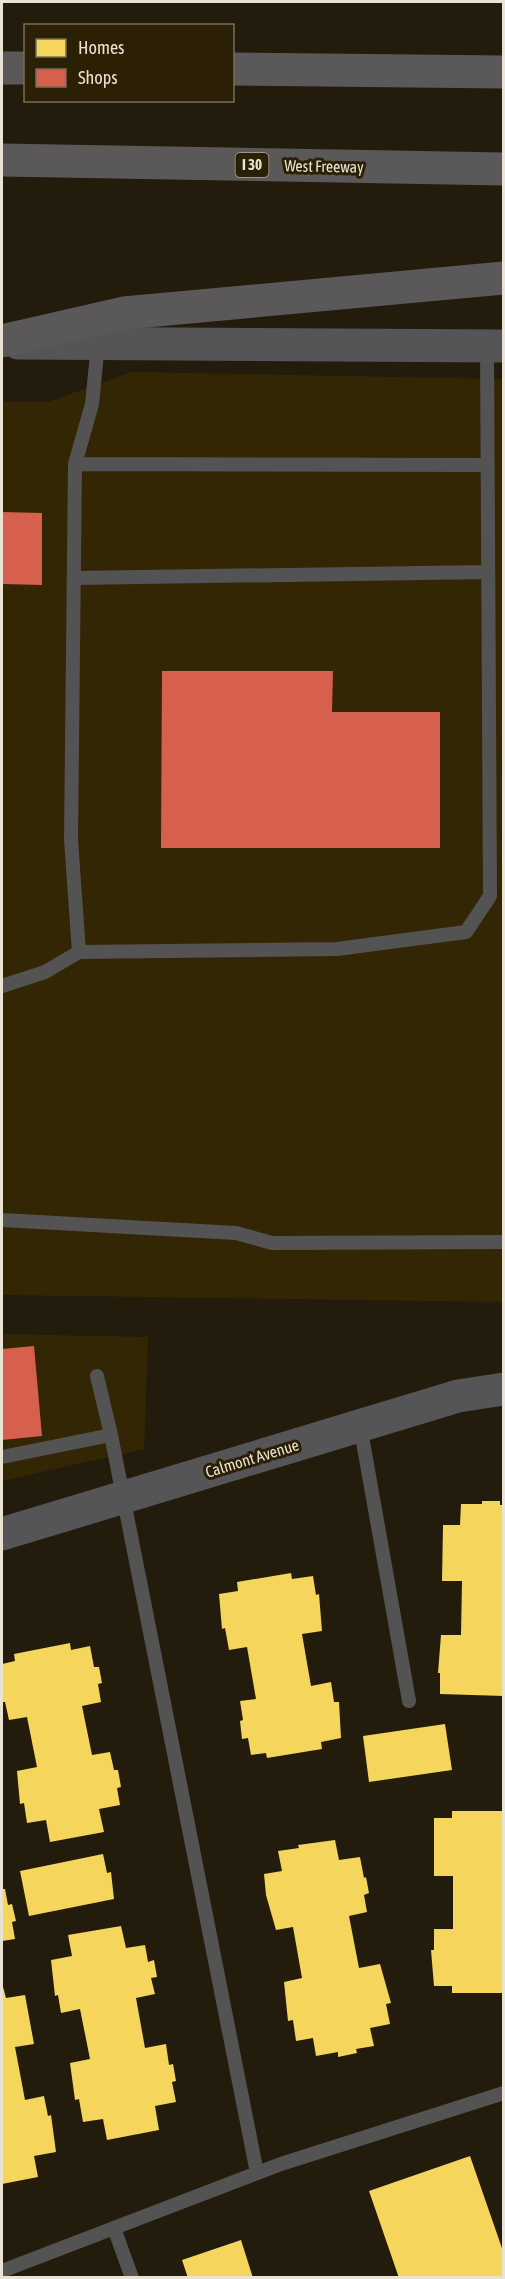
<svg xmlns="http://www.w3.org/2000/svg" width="505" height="2279" viewBox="0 0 505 2279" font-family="'Asap Condensed',sans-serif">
  <rect width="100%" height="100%" fill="#231c0d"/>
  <path fill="#332605" d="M132,372L503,379V1302L2,1295V402H48Z
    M2,1334L148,1337L144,1449L2,1481Z"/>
  <path fill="#f6d55c" d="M482,1501H500V1505H504V1696L440,1694V1673H438L441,1635H461L462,1581H442L443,1525H460L461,1504H482Z
    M291,1573L292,1579L313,1576L316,1595L319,1594L322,1631L302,1634L311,1686L331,1682L334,1702H339L341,1738L321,1742L322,1749L267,1758L266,1753L251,1755L248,1738L242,1739L240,1721L243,1720L240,1701L256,1699L247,1647L229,1650L225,1628L222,1629L219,1594L238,1591L237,1582Z
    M70,1643L71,1650L90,1646L94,1667H99L102,1683L98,1684L101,1702L82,1706L92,1755L110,1752L114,1770H118L121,1787L117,1788L120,1805L99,1809L104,1832L50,1842L46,1820L27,1823L24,1803L20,1804L17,1771L37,1767L27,1717L9,1720L5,1702H2V1664L15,1661L14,1654Z
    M445,1724L452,1770L369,1782L363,1736Z
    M452,1811H504V1993H452V1986H434L431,1950H434V1929H453V1876H434V1818H452Z
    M335,1840L339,1860L360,1857L364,1878L366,1877L369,1893L364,1895L367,1912L349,1916L359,1968L380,1964L391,2003L386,2004L390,2024L370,2028L374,2046L356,2049L357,2053L338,2057V2052L316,2056L313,2038L296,2041L293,2020L288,2021L284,1982L302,1978L293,1927L276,1930L266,1895L264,1874L282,1871L278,1851L299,1848L298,1845Z
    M103,1854L107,1873L111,1872L114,1899L29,1916L20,1871Z
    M2,1889H5L8,1905L12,1904L16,1921L12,1922L15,1939L2,1941Z
    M121,1926L126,1948L145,1945L148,1962L154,1960L157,1977L151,1978L155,1994L136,1998L145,2048L166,2044L169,2065L173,2064L176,2081L172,2082L176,2102L155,2106L159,2130L107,2140L103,2119L83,2122L79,2099L75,2100L70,2063L90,2059L80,2009L61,2013L58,1995L55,1996L51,1960L72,1956L68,1935Z
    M2,1983L6,1998L25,1995L34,2044L15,2047L25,2100L44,2096L48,2116L51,2115L56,2152L34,2156L38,2177L2,2184Z
    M470,2156L504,2254V2278H399L369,2191Z
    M241,2240L253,2278H188L182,2260Z"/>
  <path fill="#d6604d" d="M2,512L42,513V585L2,584Z
    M162,671H333L332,712H440V848H161Z
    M34,1346L42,1436L2,1440V1349Z"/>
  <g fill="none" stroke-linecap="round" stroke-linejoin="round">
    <path stroke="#545353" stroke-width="14" d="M98,344L92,404L75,464L71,840L79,952L337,949L466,932L490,896L487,346
      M75,464L488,465
      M74,578L488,572
      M2,986L45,972L79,952
      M2,1220L236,1233L272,1243L504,1242
      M97,1376L111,1435
      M360,1425L409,1701
      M2,1457L111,1435L257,2173
      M114,2228L132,2278
      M2,2271L281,2164L504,2093"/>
    <path stroke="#555456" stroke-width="33" d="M18,343L504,346
      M2,1534L458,1396L504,1389"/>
    <path stroke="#5a5858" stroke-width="33" d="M2,68H26
      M232,69L504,72
      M2,160L504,169
      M2,341L124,313L504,278"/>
  </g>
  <g text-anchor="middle" stroke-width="6" stroke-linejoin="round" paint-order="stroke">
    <rect fill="#2b2005" stroke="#b1a896" stroke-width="1.5" x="235.5" y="153" width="33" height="24" rx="4.5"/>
    <g font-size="15" font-weight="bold" fill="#eae3d4">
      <text x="252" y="170">I 30</text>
    </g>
    <g font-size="16" fill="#eae3d4" stroke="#2b2005">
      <text transform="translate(324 166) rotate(1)" y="6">West Freeway</text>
      <text transform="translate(252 1458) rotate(-17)" y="6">Calmont Avenue</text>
    </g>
  </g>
  <rect width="505" height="2279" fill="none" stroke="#eae3d4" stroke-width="6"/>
  <rect x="24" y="24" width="210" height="78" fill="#2b2005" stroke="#776e58" stroke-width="1.5"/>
  <rect x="36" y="39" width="30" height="18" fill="#f6d55c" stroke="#776e58" stroke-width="1.5"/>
  <text x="78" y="54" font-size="18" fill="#eae3d4">Homes</text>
  <rect x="36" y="69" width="30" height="18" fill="#d6604d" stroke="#776e58" stroke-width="1.5"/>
  <text x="78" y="84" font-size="18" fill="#eae3d4">Shops</text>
</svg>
